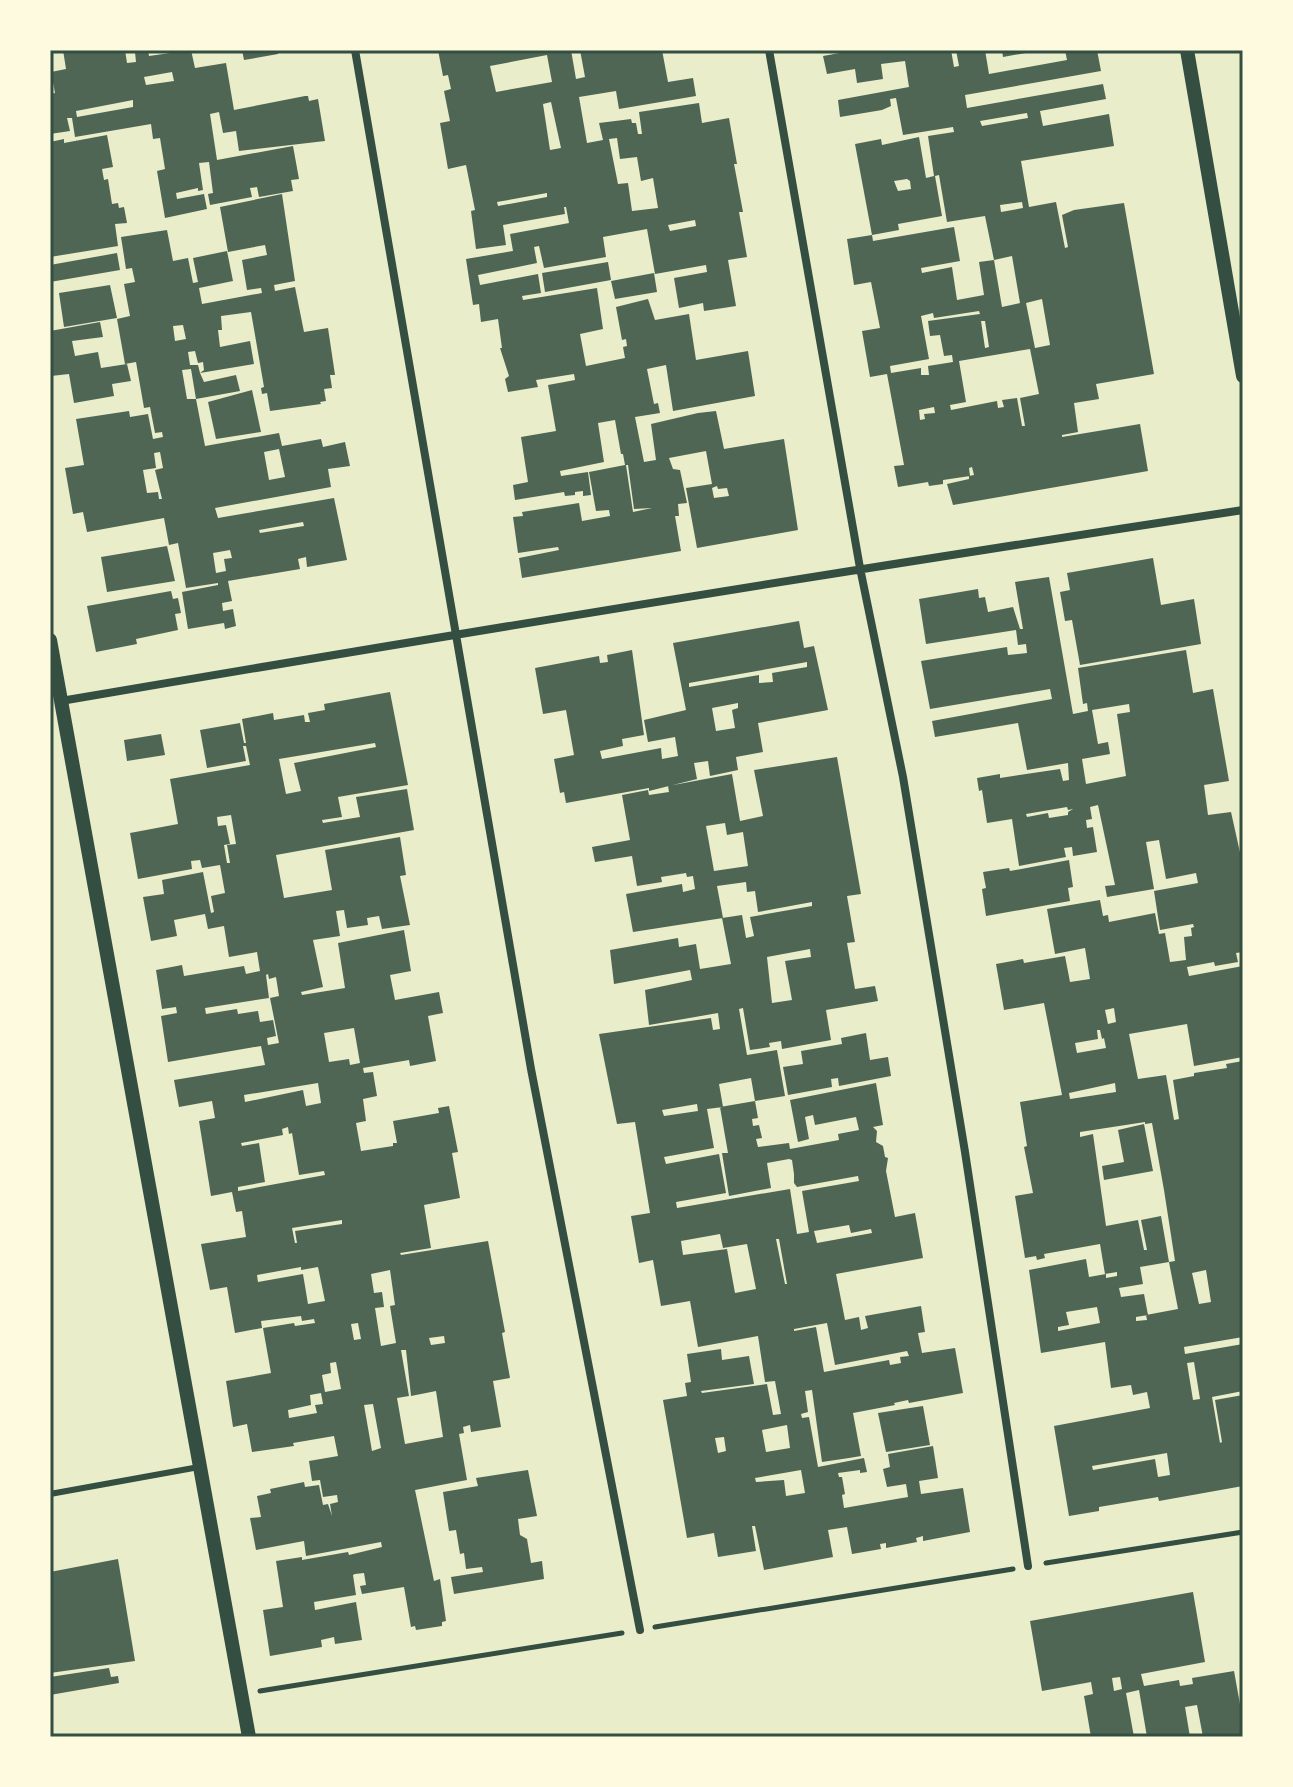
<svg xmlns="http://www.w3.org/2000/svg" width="1293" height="1787" viewBox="0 0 1293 1787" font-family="Manrope,sans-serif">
  <rect width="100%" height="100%" fill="#e9edc9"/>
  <path fill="#4f6655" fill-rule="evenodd" d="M63,50H125L127,63L136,62L135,52L148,50L149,56L191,50L195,68L226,63L234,110L305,96H308L309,101L318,99L325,141L239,151L236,131L223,133L219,112L210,114L217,160L293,146L299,179L291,180L293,191L259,197L257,187L250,188L252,197L210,205L208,194L213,193L209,162L199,163L203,190L198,191V188L176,193L177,199L204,194L207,209L165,218L157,171L165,169L160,138L153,139L151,124L75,137L72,118H67L70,131L50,134V94L55,93L51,72L66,69ZM172,72L174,81L146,85L144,77ZM133,100V107L77,117L76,111Z
    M242,50H278V54L244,60Z
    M438,50H571L576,79L585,77L580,50H662L668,82L693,78L696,96L619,109L616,91L579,97L587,143L603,140L599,123L631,119L632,123H636L638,134H642L639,112L699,103L702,123L729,118L737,164H734L743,212H739L747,257L728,260L736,306L704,311L703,303L679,308L674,278L707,272L706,265L655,274L647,229L603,237L606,257L544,268L539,246L534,247L537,263L478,275L480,285L538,274L541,293L522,296L523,300L597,288L603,329L580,334L586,366L625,358L623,347L627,346L626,339L622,340L616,307L648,299L655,320L689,314L696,360L748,351L755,396L673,411L666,365L647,369L654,404L658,403L660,413L635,417L644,462L656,460L651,424L698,413L716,411L724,449L784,439L798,530L697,548L686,488L712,484L706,451L669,458L673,469L680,470L687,503L678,504L679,516H675L681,551L522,578L519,558L559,550L558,547L518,553L513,517L523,516L522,512L579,503L582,521L610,516L609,510L596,511L589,472L625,465L623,454H621L615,420L598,423L604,462L560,471L561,476L588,472L591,495L583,496V491L575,492V495L565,496L564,492L515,500L513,485L528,482L521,437L556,431L548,385L575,380L574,374L536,380L538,387L508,392L505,379L509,376L500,348H502L498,319L481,322L479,304L473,305L466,259L513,251L510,234L569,223L566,207H564L565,214L503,225L506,245L476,249L471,211L475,210L466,165L448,169L440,123L450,121L444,91L451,89L448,75L443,76ZM547,55L552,82L496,92L490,66ZM551,102L561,148L550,150L543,104ZM617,138L620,159L637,157L641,181L653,178L658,208L632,211L628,183L618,184L609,139ZM547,193V197L498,206L497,202ZM695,220L696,226L670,231L668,225ZM626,465H628L634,509L652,508L633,512ZM717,486L718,489L727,488L729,496L714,498L712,488Z
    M856,50H951L954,67L959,66L956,50H985L989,74L1067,60L1065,50H1097L1101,71L965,95L967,108L1103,84L1106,99L1040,111L1043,126L1109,114L1114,146L1021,161L1029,207L1056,202L1065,248L1068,247L1062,215L1074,210L1124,203L1154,374L1096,384L1099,399L1074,403L1078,432L1062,435V437L1140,424L1148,471L953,505L947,484L969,479V476L974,475L972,467L969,468L970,476L943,480V484L929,486L928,482L898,487L894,466L904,465L887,374L870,377L862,331L880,328L871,282L854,285L847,239L872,235L855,144L881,139L882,145L919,137L926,178L934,176L928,136L954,132L953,127L903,135L896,98L890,99L891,106L882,110L840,117L838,100L909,87L905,61L881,64L883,79L857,83L855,69L827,74L823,56ZM1027,113L1028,118L982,126L980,121ZM939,175L947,222L985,216L994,260L979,262L984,295L957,300L952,267L922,273L921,268L960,261L954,227L873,241L872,235L899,230L898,224L942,216L935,176ZM907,179L910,181L911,189L898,191L894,181ZM1022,202L1023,208L1001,212L1000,205ZM1012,256L1020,303L1002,307L994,260ZM1042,299L1050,345L1035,348L1026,303ZM979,311L980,314L928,321L930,336L940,335L944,356L952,355L953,362L928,366L929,375H921V368L891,373L890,366L929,359L921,316L933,313L934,318ZM981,321H985L989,347L985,348ZM1030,349L1039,394L1020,398L1025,426H1022L1017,398L1002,400L1004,407L998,408L997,401L951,410L950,405L966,402L959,361ZM934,407L935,413L924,414L925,419L920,420L919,410Z
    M1002,50H1031V52L1003,57Z
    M107,135L113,167L102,169L104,180L108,179L112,204L118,203L119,208L124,207L127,223L115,224L118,246L50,257V142L64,139V143Z
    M282,194L295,281L274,285L275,291L295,287L304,332L328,328L335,375H330L332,388L324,389L326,401L320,402L321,404L270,411L267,393L262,394L261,388L264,387L251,312L221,316L222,330H218L220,347L250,341L254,364L200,373L204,382L236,375L240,391L196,399L191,369L182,370L187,399H196L205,446L279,433L282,446L321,439L323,447L345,442L350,466L328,469L331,487L215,508L218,518L334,498L347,560L307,567L306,557L298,559L300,569L228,581L232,601L222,603L223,611L233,609L236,626L225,629L224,623L188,629L182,592L218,585V583L186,588L178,543L169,545L164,518L87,532L83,512L73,514L65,468L84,465L76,419L129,411L130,417L148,414L153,439L163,437L162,432L155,433L150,407L144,408L136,362L125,364L117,319L130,316L124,284L135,282L132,268L126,269L121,237L167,230L173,261L188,258L193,283L198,282L193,258L227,251L233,281L199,288L202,304L262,293L261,288L247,290L242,260L267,255L265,245L228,252L220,207ZM183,325L186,339L175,341L173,326ZM195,351L198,363L203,362L204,370L200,373L198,365H190L188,352ZM279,449L285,477L269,480L264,452ZM160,452L163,468L155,470L162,499H159L158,492L147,493L143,470L156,468L154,453ZM303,522L304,526L260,533L259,530ZM230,550L232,558L224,559L226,571L216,573L213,553Z
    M117,253L120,270L50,282V265Z
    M608,262L611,280L545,292L542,273Z
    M654,273L657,292L615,299L611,281Z
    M110,285L117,318L64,327L59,293Z
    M100,322L103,337L72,341L75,356L98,352L101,368L127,364L131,381L112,384L114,396L74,403L69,374L51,376L50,331Z
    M252,390L261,432L216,439L208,402Z
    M167,546L175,581L107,592L101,557Z
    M1153,558L1161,605L1194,599L1201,644L1080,665L1072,620L1065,621L1060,592L1070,590L1067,573Z
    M1049,577L1073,714L1088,711L1087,703L1083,704L1078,668L1186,650L1193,693L1213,689L1229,781L1204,785L1208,815L1231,812L1243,866V952L1236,953L1238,962L1215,966L1214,962L1187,967L1189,976L1243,966V1057L1194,1066L1187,1024L1129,1034L1138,1079L1166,1075L1174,1120L1179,1119L1173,1080L1194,1076V1073L1227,1068L1226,1064L1243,1061V1337L1184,1347L1185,1354L1243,1344V1391L1212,1397L1220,1443L1222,1442L1215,1400L1243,1395V1486L1159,1501L1158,1497L1099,1507V1511L1069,1516L1054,1426L1150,1408L1147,1392L1133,1395L1131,1385L1111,1388L1105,1342L1041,1353L1029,1270L1086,1259L1089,1277L1106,1274V1278L1117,1276V1272L1105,1274L1100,1244L1044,1254L1045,1258L1037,1260L1036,1256L1025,1258L1015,1196L1033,1193L1024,1147L1027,1146L1020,1102L1062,1095L1044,1003L1004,1010L996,964L1023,959L1024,963L1065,956L1070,982L1090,979L1085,948L1055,954L1047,909L1100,900L1103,916L1108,915L1109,922L1155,913L1159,934L1165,933L1170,962L1186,960L1184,937L1192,936L1191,928L1194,927L1193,924L1160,930L1154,891L1198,883L1196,873L1166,879L1159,840L1146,842L1154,889L1107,897L1105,886L1115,885L1098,805L1090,807L1092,819L1086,820L1087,828L1093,827L1097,852L1073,856L1072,847L1064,848L1066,857L1019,866L1012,819L987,823L982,790L979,791L977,778L1000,774V778L1060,769L1063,781L1069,780L1068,763L1027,770L1018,723L935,737L932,721L1052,699L1050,689L930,709L921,661L1007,647L1008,655L1027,653L1026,644L1018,645L1016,630L926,644L919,599L978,589L979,598L985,597L988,612L1013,607L1020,629H1023L1015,582ZM1129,704L1130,712L1117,714L1126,776L1086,784L1082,759L1110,754L1108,742L1098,744L1092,710ZM1067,807L1068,810L1073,809L1068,812V815L1049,818L1048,813L1027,817L1026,814ZM1114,1008L1116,1022L1108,1024L1105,1010ZM1097,1030H1100L1102,1039L1104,1038L1106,1048L1077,1053L1075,1043L1098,1039ZM1115,1083L1116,1092L1070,1099L1069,1093ZM1145,1122V1124L1152,1123L1164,1190L1175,1261L1169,1262L1178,1309L1146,1315L1147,1320L1136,1321V1317L1148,1315L1144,1294L1121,1297L1119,1288L1143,1284L1140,1267L1169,1262L1161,1216L1141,1220L1147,1250H1144L1138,1220L1106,1226L1093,1134L1080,1137V1132ZM1206,1270L1211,1302L1199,1304L1192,1273ZM1097,1307L1100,1323L1058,1331V1327L1069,1325L1066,1312ZM1194,1362L1200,1399L1193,1400L1187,1363ZM1167,1453L1170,1475L1158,1477L1155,1459L1093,1470L1092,1466Z
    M171,591L173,599L178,598L181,613L175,614L178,630L136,639L137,644L96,652L87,606Z
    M799,621L804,648L814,646L828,710L758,723L763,752L736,757L738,770L710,776L708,761L694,763L697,779L649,791V788L566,803L564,792L560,793L554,759L574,755L566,710L543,714L535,668L599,656L600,663L608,662L607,655L632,650L644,735L622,739L623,746L600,751L602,759L661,748L662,759L678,756L675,737L648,742L644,720L686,710L673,643ZM807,662V667L772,673L773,682L759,683V675L689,687V683ZM738,703V708L732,710L735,728L716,731L712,708Z
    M390,692L408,785L338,797L342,817L322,820L323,823L360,817L356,797L407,789L414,830L276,855L284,898L332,890L325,850L400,837L406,875L400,876L410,925L382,929L379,916L367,918L368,925L347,928L344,910L336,911L340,936L313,940L323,987L301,992L302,995L345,988L338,943L404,930L411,971L390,975L395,1000L439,992L443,1013L428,1016L436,1061L410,1066L409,1060L363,1068L364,1073L373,1072L377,1096L363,1099L366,1121L356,1123L361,1151L393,1146V1143H397L393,1121L439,1113L438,1108L449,1106L458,1152L452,1153L460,1198L424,1205L431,1248L400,1253L401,1255L488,1241L505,1332L502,1333L510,1378L493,1381L501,1427L471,1432L470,1425L463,1427L464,1433L459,1434L467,1480L415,1490L434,1581L440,1579L446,1621L442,1622V1626L416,1630L415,1626L411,1627L404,1587L362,1594L360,1586L366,1585L364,1573L355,1574L353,1575L356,1595L314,1602L315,1610L356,1602L362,1640L335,1644L334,1637L321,1640L322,1647L270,1656L263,1610L283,1607L276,1561L302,1557V1560L348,1552L349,1555L382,1547L381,1542L306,1556L304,1541L256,1550L250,1518L261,1517L257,1496L271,1493L270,1489L304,1482L305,1487L319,1485L323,1505L328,1504L332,1516L330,1504L338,1502L337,1495L323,1497L320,1480L312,1481L309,1461L338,1456L334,1436L293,1443L294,1446L252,1452L247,1424L233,1427L226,1381L271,1373L263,1328L294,1323L295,1326L315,1323L314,1319L302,1321L301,1316L261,1321L262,1328L235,1333L227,1287L210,1290L201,1244L246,1237L242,1211L236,1212L232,1192L211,1196L199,1121L215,1118L212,1101L179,1107L174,1080L265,1065L261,1046L168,1062L161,1016L177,1013L176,1007L162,1009L156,970L182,965L184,976L244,966L246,974L260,971L257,952L229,957L224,926L208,929L205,914L174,920L177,936L151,941L143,897L164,894L162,880L203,872L211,913L214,912L211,896L225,893L220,865L202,868L200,860L191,861L192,869L138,879L130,833L178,824L170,779L250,765L246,746H243L246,761L207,768L200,730L240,723L244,743H246L242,719L273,713L274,720L304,715L305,722H310L308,713L325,710L324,704ZM375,743L376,747L294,763L301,791L286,794L279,759ZM231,815L236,844L227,845L230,863H227L224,845L230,844L226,825L218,826L217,817ZM268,974L269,979L276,977L279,996L270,998L279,1043L268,1045L267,1038L276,1036L273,1020L260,1022L258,1011L238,1014L237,1009L206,1014L205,1008L269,998L266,975ZM354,1028L360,1063L350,1065L349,1059L329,1062L324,1033ZM318,1083L321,1103L306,1106L303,1090L245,1102L244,1095ZM288,1127L289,1134L292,1133L299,1175L324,1171L325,1175L238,1191V1187L265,1182L259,1143L242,1146L241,1143L283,1135L282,1129ZM342,1220V1224L295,1231L297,1243H295L292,1228ZM301,1267V1270L318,1267L325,1301L308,1304L303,1274L258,1282L257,1275ZM390,1270L395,1305L390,1306L396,1343L381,1346L375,1308L384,1307L382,1292L374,1293L371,1274ZM358,1323L361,1339L354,1340L351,1324ZM444,1336L445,1343L431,1345L429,1338ZM401,1350H406L411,1396L436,1391L443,1437L405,1444L397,1398L409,1396ZM336,1362L341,1389L325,1392L322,1375L331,1373L330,1363ZM321,1393L323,1404L315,1405L317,1413L289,1418L288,1410L311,1405L310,1395ZM373,1404L381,1448L372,1451L364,1405Z
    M161,734L165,755L127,761L124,740Z
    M837,757L861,894L847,896L855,942L847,943L855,989L875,986L878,1001L826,1010L831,1040L782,1049L781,1041L769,1043L770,1047L750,1050L743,1008L739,1009L747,1055L777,1050L785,1096L755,1101L758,1118L752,1119L753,1126L759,1125L762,1138L756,1139L758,1147L789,1143L790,1149L839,1140L838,1134L859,1130L856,1117L815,1125L813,1115L805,1117L809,1139L798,1142L790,1100L876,1083L883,1125L873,1127L877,1131L876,1142L883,1146L885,1157L888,1158L886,1171L895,1217L915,1213L923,1258L836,1274L845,1320L859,1317L861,1330L868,1328L865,1316L921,1306L925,1332L918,1333L922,1353L955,1348L963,1393L909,1403L908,1400L894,1403L895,1405L853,1413L861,1456L849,1458L822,1462L812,1390L805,1391L808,1412L801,1414L802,1418L809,1417L818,1467L864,1458L867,1472L860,1473V1470L838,1473L839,1477H842L845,1494L842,1495L844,1508L908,1497L906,1484L887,1487L883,1469L890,1467L888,1454L933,1446L938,1478L919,1481L921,1494L963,1488L970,1532L923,1541V1536L916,1538L917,1542L886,1548V1543L880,1544L881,1549L852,1554L847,1527L828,1530L833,1557L764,1570L755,1526H752L756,1551L718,1557L714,1533L687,1538L663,1400L687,1396L685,1383L691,1382L687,1354L721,1349L722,1360L749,1356L754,1384L701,1391L702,1393L767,1384L773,1415L781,1414L775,1381L765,1382L758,1336L698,1347L690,1301L661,1306L653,1260L639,1263L631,1216L650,1213L635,1122L617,1124L599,1034L711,1018L713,1030L720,1029L718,1013L649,1025L645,990L692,980L690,970L614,984L610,950L678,938L679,947L696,944L700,969L731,964L722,918L742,915L746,938L754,936L750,917L812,906V902L758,912L755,891L747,892L746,882L717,886L723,918L633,932L626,894L682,884L683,892L695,889L693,876L687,877L686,873L661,877L662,882L637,886L632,856L595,862L592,847L630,840L622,795L648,790L649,795L669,792L668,786L732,774L740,821L763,816L754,770ZM725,823L727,835L743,832L748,866L714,871L706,826ZM810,949L811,957L785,961L792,1000L772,1003L767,957ZM751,1078L755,1101L720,1107L728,1153H722L729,1196L771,1188L767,1163L789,1159L792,1160L794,1174V1183L797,1187L858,1176L859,1181L802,1191L809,1232L797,1234L790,1189L677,1208L676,1202L726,1193L719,1154L666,1164L664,1157L714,1148L707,1109L723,1107L719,1084ZM697,1104L698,1111L664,1116L662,1110ZM849,1225L851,1233L871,1229L872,1233L817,1243L814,1231ZM720,1234L723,1248L747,1244L756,1289L735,1293L727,1249L683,1255L681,1241ZM776,1239H779L787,1284H785ZM827,1323L835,1365L907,1351L909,1356L900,1357L901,1363L890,1365L889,1360L824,1372L816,1327L794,1331V1329ZM787,1425L790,1448L766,1452L762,1430ZM724,1437L726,1451L718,1453L715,1438ZM801,1470L805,1493L786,1496L784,1480L756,1482L755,1478Z
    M1069,860L1073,887L1068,888L1070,901L986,916L982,889L986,888L983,872L1009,868L1010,871Z
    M866,1033L870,1060L888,1057L891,1076L839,1086L838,1078L831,1079L832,1087L788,1095L783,1067L803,1064L801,1051L842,1044L841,1038Z
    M1144,1124L1153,1171L1104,1180L1102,1166L1124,1162L1118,1130Z
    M923,1406L930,1445L886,1452L878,1413Z
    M528,1470L537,1516L518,1519L520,1535L527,1539L531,1563L542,1561L544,1579L454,1594L451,1577L483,1572L482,1567L466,1569L464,1553L460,1554L456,1530L449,1531L443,1492L478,1486L476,1478Z
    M118,1559L135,1661L50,1673V1572Z
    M1193,1592L1205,1662L1141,1674L1144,1686L1179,1680L1180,1686L1193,1684L1192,1678L1234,1671L1243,1721V1737H1203L1197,1705L1185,1707L1190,1737H1147L1139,1690L1126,1693L1134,1737H1091L1084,1696L1093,1694L1091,1682L1042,1691L1030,1621ZM1120,1677L1122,1689L1114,1691L1112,1678Z
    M109,1668L111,1677L118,1676L119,1683L50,1695V1677Z"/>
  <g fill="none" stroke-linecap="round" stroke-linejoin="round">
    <path stroke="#344e41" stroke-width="5" d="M1046,1563L1243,1532
      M655,1627L1013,1569
      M260,1691L622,1633"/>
    <path stroke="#344e41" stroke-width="6" d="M50,1494L199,1467"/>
    <path stroke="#344e41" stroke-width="8" d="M355,50L531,1069L640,1630
      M769,50L860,568L903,777L965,1152L1028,1566
      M61,701C454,634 848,570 1243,510"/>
    <path stroke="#344e41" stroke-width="14" d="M1187,50L1243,376
      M50,640L249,1737"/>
  </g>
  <rect width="1293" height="1787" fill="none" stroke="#fefae0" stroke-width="104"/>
  <rect x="52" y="52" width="1189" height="1683" fill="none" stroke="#344e41" stroke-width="3"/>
</svg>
